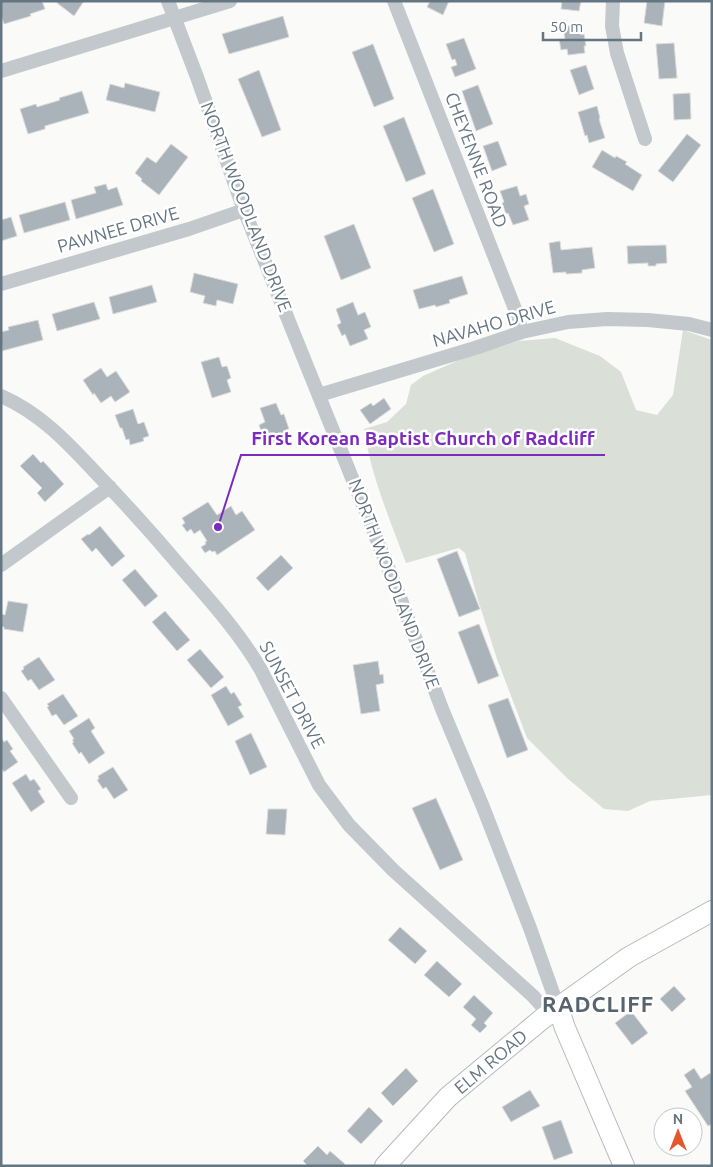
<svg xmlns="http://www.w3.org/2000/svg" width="713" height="1167" viewBox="0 0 713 1167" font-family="Ubuntu,sans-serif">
  <rect width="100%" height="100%" fill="#fafaf8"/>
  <path fill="#dadfd7" d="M683,330L712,340V795L650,801L628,811L604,809L567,778L527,738L497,659L478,600L465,553L459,548L406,563C390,520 371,476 364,429L387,422L406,404L411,385L423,376L466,357L519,341L555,338L600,356L621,372L636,410L657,415L673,395Z"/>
  <path fill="#aab3b9" stroke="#dcdcda" d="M4,1H42L45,9L30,14L31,16L4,24L1,15V2Z
    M58,1H84L74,16L57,3Z
    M430,1H449L443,15L427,7Z
    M562,1H581L579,11L561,9Z
    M647,1H665L662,26L644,23Z
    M283,16L289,37L229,54L222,34Z
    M580,24L581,35L584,34L586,46H584L585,53L568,55L567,49L561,50L559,39H565L563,27Z
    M464,38L476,69L455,77L451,67L457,65L455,59L452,60L446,44Z
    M674,43L677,78L659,79L656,44Z
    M373,44L394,99L374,107L352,52Z
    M586,65L594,89L579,95L570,70Z
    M259,70L281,130L262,137L238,79Z
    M125,83L160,92L155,112L106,100L110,84L124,88Z
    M478,85L493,124L476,131L462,91Z
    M82,91L89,113L45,126V129L28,134L20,109L36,104L37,107L60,100L59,98Z
    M690,93L691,119L674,120L673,94Z
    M597,106L600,118L599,119L605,138L589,143L587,135L585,136L578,112Z
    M404,117L426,174L406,182L383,126Z
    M687,134L701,145L673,182L658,171Z
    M498,141L507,165L492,171L483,146Z
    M171,144L188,157L159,195L141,181L142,179L135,173L147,157L156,163Z
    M602,150L615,158L616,156L627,162L625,164L642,175L633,191L592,167Z
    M106,184L108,190L117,187L123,205L76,219L71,200L96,193L94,187Z
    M517,186L520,196L526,194L529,204L524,206L529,220L513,225L508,213L506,214L502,203L504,202L500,191Z
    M433,189L454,244L434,252L412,198Z
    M65,202L70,220L24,233L19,215Z
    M11,217L17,236L1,241V220Z
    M354,224L371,268L341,280L324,236Z
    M560,241L561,250L592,247L595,268L582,270V273L566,274V272L553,273L549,243Z
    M666,245L667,263L656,264V266H648V263L628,264L627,246Z
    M194,273L238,284L233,304L217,300L216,306L203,303L205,296L190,292Z
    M462,276L468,294L449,300L450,303L436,307L435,305L419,309L413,290Z
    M152,285L157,302L113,314L109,297Z
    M94,302L100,319L57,331L52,314Z
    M353,302L358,315L365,312L371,327L364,330L368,339L350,346L345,334L342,336L337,325L341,323L336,309Z
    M38,320L43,340L2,351L1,332L9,330L8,327Z
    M219,357L222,367L227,366L231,378L227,380L231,392L212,398L201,362Z
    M101,368L107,377L116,371L130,392L115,402L111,396L101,403L94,393L93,395L83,380Z
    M384,398L391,409L370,424L360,410L371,403L373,406Z
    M276,403L281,415L284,414L289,429L286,430L289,439L273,445L270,435L263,437L259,425L265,422L260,408Z
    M133,409L138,424L144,422L149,436L143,438L144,441L130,445L129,439L126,440L122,428H120L115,415Z
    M33,454L41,463L43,461L64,484L45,502L37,493L42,488L20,466Z
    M208,502L217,515L231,506L236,515L242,511L255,530L217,555L215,551L212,552L210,550L205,553L201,547L206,544L205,542L207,541L200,530L194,534L191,529L187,532L182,525L185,523L182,518Z
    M100,526L125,556L112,567L96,548L92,552L81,539L88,534L89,535Z
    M457,551L480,609L459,617L437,559Z
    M281,555L293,568L268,591L256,578Z
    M135,569L158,596L145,607L122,580Z
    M8,601L28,604L23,632L4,629V627L1,626L2,614L5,615Z
    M165,611L190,640L177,651L152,622Z
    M479,624L499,676L478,684L458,632Z
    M200,649L224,677L211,688L187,660Z
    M39,657L55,680L39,690L31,679L28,681L21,671L24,669L23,667Z
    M378,661L380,675L383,674L384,683L376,685L380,711L361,714L353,665Z
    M226,686L231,694L234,692L242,705L238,707L244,717L228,726L211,695Z
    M63,694L78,716L64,725L56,714L52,716L47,707L49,706L47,704Z
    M508,698L528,750L507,758L488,705Z
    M89,718L95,728L91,731L105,753L89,764L81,752L79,754L72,743L74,742L72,740L74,739L69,731Z
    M251,733L267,767L250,775L235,741Z
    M1,737L4,742L7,740L13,749L10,751L18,762L4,772L1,768Z
    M113,767L128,790L114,799L106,787L103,789L97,780L99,779L98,776Z
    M26,774L30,781L34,779L41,789L38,791L45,802L31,812L12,783Z
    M436,798L463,860L440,870L412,808Z
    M268,809H287L285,835L266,834Z
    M400,927L427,951L415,964L388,940Z
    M437,961L462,984L449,997L424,975Z
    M674,986L686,999L672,1012L660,999Z
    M474,995L493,1013L484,1023L487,1026L480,1033L471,1025L476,1019L463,1007Z
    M631,1011L648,1033L632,1045L615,1023Z
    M406,1068L418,1081L393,1106L381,1093Z
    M694,1068L701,1079L710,1073L712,1076V1124L708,1126L685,1091L692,1087L684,1075Z
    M530,1090L540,1106L511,1122L502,1107Z
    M369,1107L383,1121L361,1144L347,1131Z
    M561,1120L573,1153L554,1160L542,1127Z
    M318,1146L327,1155L330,1151L345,1164L343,1166H308L303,1161Z"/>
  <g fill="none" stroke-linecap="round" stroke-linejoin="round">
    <g stroke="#b3babf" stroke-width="22">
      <path id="secondary" d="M558,1007L565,1028L624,1166
        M385,1166L448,1097L542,1019L629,957L712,911"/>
    </g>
    <path stroke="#c3c8cc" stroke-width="14" d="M168,1L197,77L244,210L398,592L442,709L483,807L530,928L558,1007
      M394,1L517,314L522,332
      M613,1L612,26L617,53L645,139
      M1,71L230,1
      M1,284L189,229L244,210
      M319,395L475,348L522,332L568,322L607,319L648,320L689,324L712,330
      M1,396C40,413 67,442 95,472C124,502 152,533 179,565C208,598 239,632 261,670L319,785L349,825L393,870L533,996L549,1014
      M1,565L110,487
      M1,698L71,798"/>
    <use href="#secondary" stroke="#fff" stroke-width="20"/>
  </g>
  <g text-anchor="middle" stroke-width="5" stroke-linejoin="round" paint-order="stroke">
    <g font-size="18" fill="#657683" stroke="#fff">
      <text transform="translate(476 160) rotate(69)" y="6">CHEYENNE ROAD</text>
      <text transform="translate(246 207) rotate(69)" y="6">NORTH WOODLAND DRIVE</text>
      <text transform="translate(118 230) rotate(-16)" y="6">PAWNEE DRIVE</text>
      <text transform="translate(494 324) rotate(-16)" y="6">NAVAHO DRIVE</text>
      <text transform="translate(394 584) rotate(69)" y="6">NORTH WOODLAND DRIVE</text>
      <text transform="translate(292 695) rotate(62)" y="6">SUNSET DRIVE</text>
      <text transform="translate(491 1062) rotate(-40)" y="6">ELM ROAD</text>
    </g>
    <g font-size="22" font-weight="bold" letter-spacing="1" fill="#57646e" stroke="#fff">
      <text x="598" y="1012">RADCLIFF</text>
    </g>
  </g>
  <path fill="none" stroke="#7b2cbf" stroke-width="2" d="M218 527L241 455H605"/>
  <circle fill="#7b2cbf" stroke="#fff" stroke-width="2" cx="218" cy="527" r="5"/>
  <g font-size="19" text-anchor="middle" font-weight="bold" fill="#7b2cbf" stroke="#fff" stroke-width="5" stroke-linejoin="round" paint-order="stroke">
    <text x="423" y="445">First Korean Baptist Church of Radcliff</text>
  </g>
  <rect width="713" height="1167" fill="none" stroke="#657683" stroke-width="5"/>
  <g transform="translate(678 1132)"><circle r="24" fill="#ffffff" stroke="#c1c8cd"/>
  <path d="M0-4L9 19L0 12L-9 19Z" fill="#e4572e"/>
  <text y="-8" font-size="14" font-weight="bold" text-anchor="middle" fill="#657683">N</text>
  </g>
  <path d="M543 32v8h98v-8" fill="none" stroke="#657683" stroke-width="2.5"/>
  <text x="550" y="32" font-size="15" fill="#657683" stroke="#ffffff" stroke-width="4" paint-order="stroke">50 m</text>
</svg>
